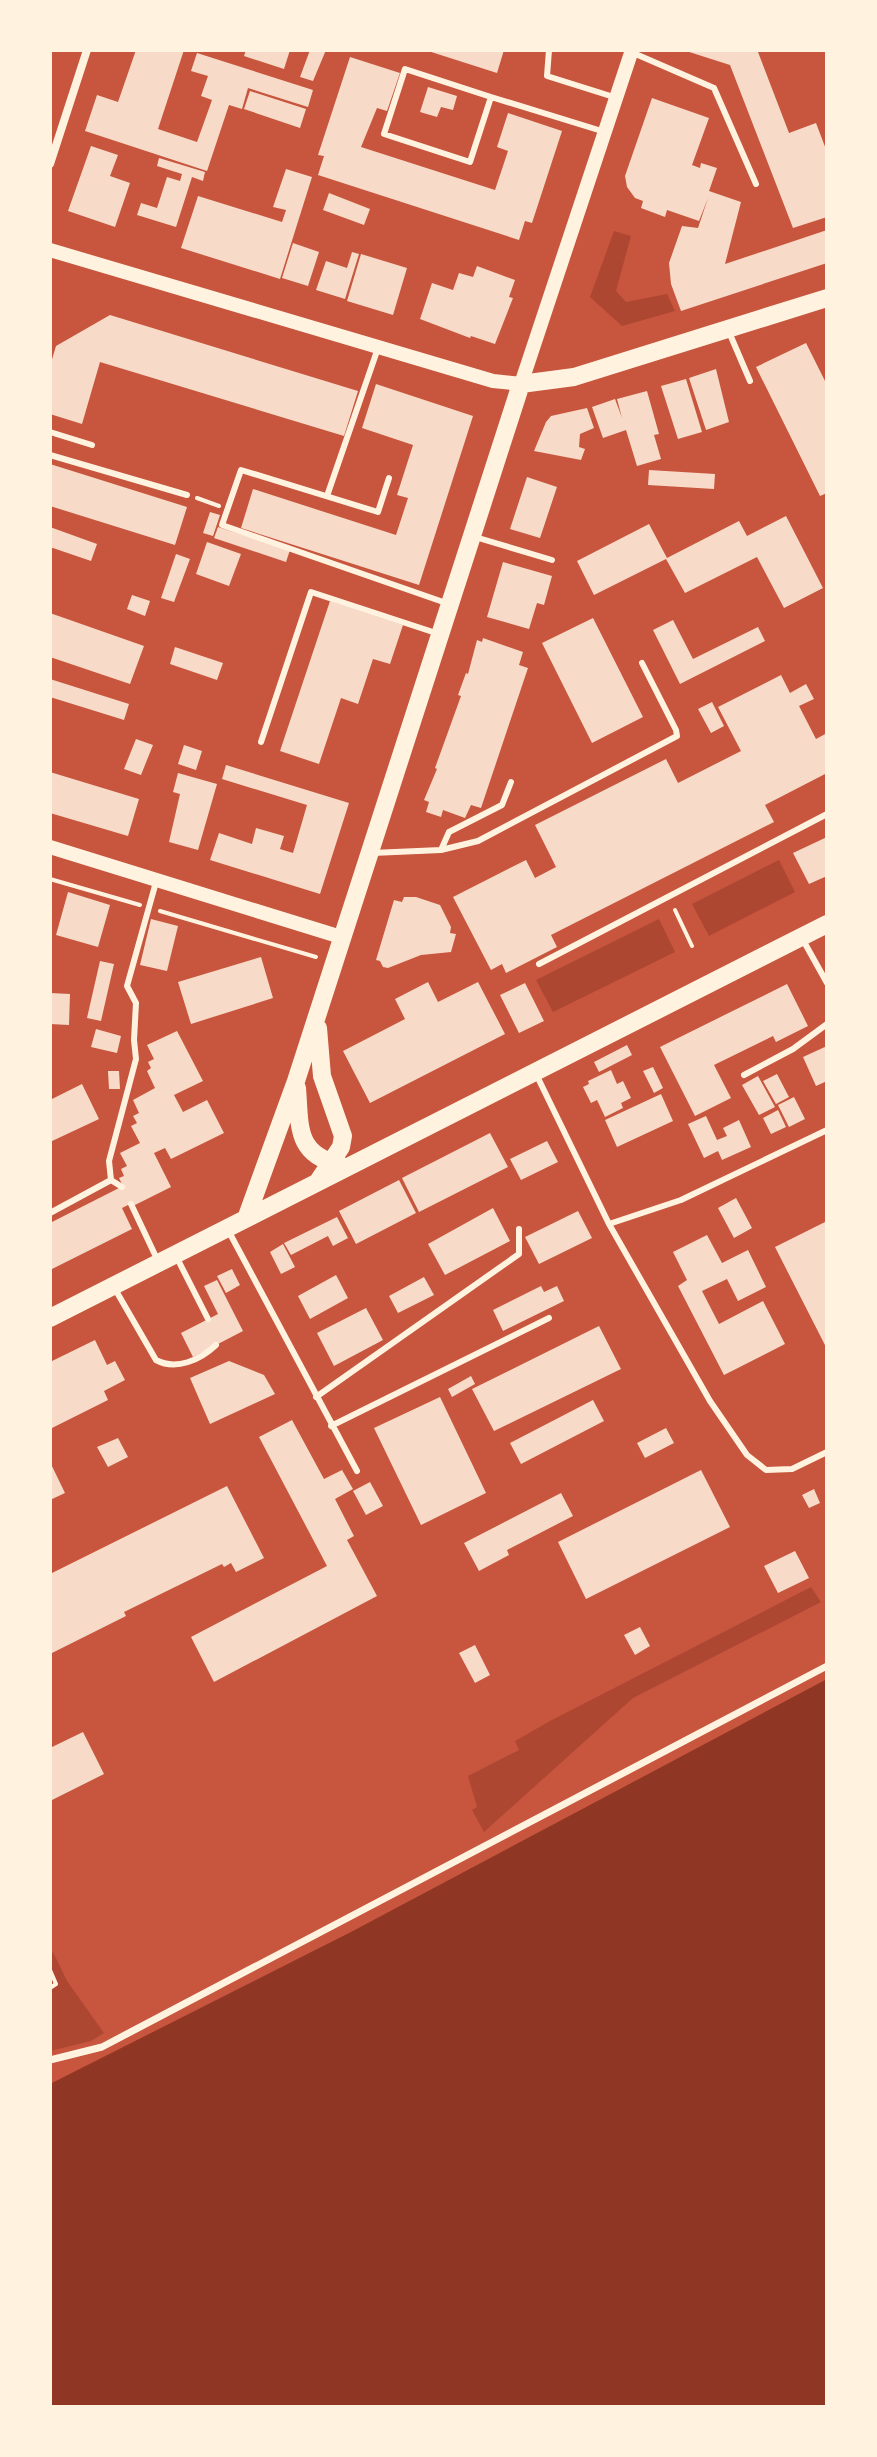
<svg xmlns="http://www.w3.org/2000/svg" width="877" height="2457" viewBox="0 0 877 2457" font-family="Lato,sans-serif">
  <rect width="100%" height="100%" fill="#c8553d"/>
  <path fill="#ae4732" d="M614,231L631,236L616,291L626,302L667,294L675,311L622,326L590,297Z
    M779,860L795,892L709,936L692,904Z
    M659,919L675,952L553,1012L536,980Z
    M811,1587L821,1602L633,1698L484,1832L472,1810L477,1807L468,1776L519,1750L515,1741L550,1721Z
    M53,1952L67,1981L104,2033L91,2041L50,2051V1954Z"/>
  <path fill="#8f3625" d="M827,1679V2407H50V2084L351,1932Z"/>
  <path fill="#f7dbc8" d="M136,50H184L158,129L197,142L212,100L201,96L208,76L191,71L197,53L313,90L308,107L248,88L242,109L229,105L207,171L85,131L97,95L118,102Z
    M246,50H290L284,69L244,56Z
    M310,50H326L313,81L300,77Z
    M425,50H504L497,73Z
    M683,50L758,52L789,133L816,123L827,152V217L793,228L730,65Z
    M350,57L400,73L387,111L377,108L361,147L495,190L508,151L497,147L508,113L562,131L532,223L525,221L519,240L318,175L324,156L318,155Z
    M428,87L457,96L453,110L441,107L437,117L420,112Z
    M250,91L306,109L300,128L244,109Z
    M652,98L709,118L692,165L700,168L701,163L717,168L709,191L741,202L725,264L827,230V263L681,311L671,284L669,263L682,226L698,228L708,198L699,221L667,210L665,217L641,208L643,201L635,198L627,187L625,176Z
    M91,146L118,155L110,176L130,183L115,227L68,211Z
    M159,158L205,172L203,181L192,177L176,227L137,215L141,203L157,208L167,177L180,181L182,174L157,166Z
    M286,169L312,177L280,279L181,248L198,196L282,222L286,210L273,207Z
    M329,193L370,209L364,225L323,210Z
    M293,243L319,252L308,286L282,278Z
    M352,252L359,254L345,299L316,290L326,261L347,268Z
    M361,254L407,268L393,315L347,301Z
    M477,266L515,280L509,297L513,298L495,344L471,336L470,338L420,319L432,283L453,290L459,273L473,277Z
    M110,315L358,391L344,436L100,362L82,424L50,414V366L56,346Z
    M806,343L827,385V493L820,496L756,367Z
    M716,369L729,422L706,430L689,378Z
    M686,379L702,432L678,439L661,386Z
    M376,384L473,416L419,585L241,528L253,489L396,535L408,498L397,495L413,445L362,428Z
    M647,391L659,434L654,435L661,459L637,466L626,430L603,438L592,407L615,399L622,418L617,399Z
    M587,408L594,428L580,434L579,447L585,449L581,460L534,451L546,422L551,416Z
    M50,464L187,507L175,545L50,506Z
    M649,470L715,474L714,489L648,485Z
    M527,477L557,487L540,538L510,529Z
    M210,512L220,515L213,536L203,533Z
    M786,516L823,588L784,608L757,557L685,593L666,559L594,595L577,561L649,524L667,558L739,521L747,536Z
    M50,527L97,544L91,561L50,547Z
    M218,527L290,550L286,562L214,538Z
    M207,542L241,554L229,586L196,574Z
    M176,554L190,559L174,602L161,598Z
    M503,562L552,576L544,605L537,603L529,629L487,617Z
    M132,595L150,601L145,616L127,609Z
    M330,601L403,625L390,664L373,659L358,704L341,698L319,764L280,751Z
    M50,613L144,646L130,684L50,657Z
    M593,618L643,717L592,743L542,643Z
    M673,620L693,659L758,627L765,641L680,684L653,630Z
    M483,638L523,652L519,665L528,668L481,808L471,805L465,818L443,810L441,817L426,812L429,802L424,800L437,769L435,768L461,696L458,695L466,673L468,674L477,640L482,642Z
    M175,647L223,663L217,680L170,664Z
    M781,675L790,693L806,684L814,699L799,706L816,739L827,733V773L765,805L774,822L551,935L557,947L506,973L502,964L491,970L453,897L526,860L535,878L556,867L535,825L666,759L678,783L741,751L718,707Z
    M50,679L129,704L124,720L50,697Z
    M712,702L724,726L711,733L698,709Z
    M136,739L153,745L141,775L124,769Z
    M184,745L202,751L196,770L178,764Z
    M226,765L349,803L320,894L210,860L219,833L252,844L256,828L284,836L280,849L293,853L307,805L222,779Z
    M50,772L139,799L128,836L50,813Z
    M178,773L217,784L198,850L169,842L180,794L173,792Z
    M827,837V876L809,884L793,853Z
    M68,892L110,905L98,947L56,935Z
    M404,897H416L440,905L451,927L450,933L456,934L451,952L421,955L388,968L383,967L380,961L376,960L394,900L402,902Z
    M151,919L178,926L167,971L140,965Z
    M261,957L273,998L191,1024L178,982Z
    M100,961L114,964L101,1021L87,1018Z
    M428,982L438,1002L478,982L505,1034L370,1103L343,1051L405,1019L395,999Z
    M525,983L544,1021L519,1033L500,995Z
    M787,984L808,1026L776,1042L773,1036L714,1065L731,1098L695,1116L660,1047Z
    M50,993L70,994L69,1025L50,1024Z
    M96,1029L121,1036L117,1053L91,1047Z
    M177,1031L203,1081L174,1095L183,1112L207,1100L224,1133L171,1159L165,1148L154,1153L171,1187L133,1206L132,1203L122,1208L132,1229L50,1270V1223L123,1186L119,1178L124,1176L121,1169L127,1166L120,1153L140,1143L131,1126L137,1123L133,1116L139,1113L133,1100L155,1088L147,1071L151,1068L148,1062L154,1059L147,1045Z
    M627,1045L632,1055L599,1072L594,1062Z
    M827,1046V1081L816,1086L803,1057Z
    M653,1067L663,1088L654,1093L643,1071Z
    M611,1070L617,1084L623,1081L631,1098L621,1103L623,1108L605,1117L597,1100L591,1103L583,1087L589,1084L588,1081Z
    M108,1071H119L120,1089H109Z
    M777,1074L789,1097L776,1104L763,1081Z
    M758,1076L775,1107L759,1115L742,1085Z
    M82,1084L99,1119L50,1142V1100Z
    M661,1094L673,1121L617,1147L605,1120Z
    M794,1097L805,1119L789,1127L778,1105Z
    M778,1110L786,1127L771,1134L763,1118Z
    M706,1116L717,1140L727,1136L723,1128L739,1120L751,1147L722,1160L718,1151L704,1158L688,1124Z
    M490,1133L508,1167L419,1212L402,1178Z
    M547,1141L558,1162L521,1180L510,1159Z
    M399,1180L416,1213L356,1244L339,1211Z
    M736,1198L752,1228L734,1238L718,1208Z
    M493,1208L510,1241L445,1275L428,1244Z
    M578,1211L592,1238L539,1264L525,1237Z
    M337,1217L348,1238L333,1246L328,1236L291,1255L284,1243Z
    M827,1221V1349L775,1247Z
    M707,1235L722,1263L748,1250L766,1287L738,1301L727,1279L702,1291L719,1324L763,1301L785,1344L724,1375L678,1286L687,1280L673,1252Z
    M283,1244L295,1267L281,1274L270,1252Z
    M232,1269L240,1285L226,1293L217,1276Z
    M336,1275L348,1298L310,1319L298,1296Z
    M424,1277L434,1295L398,1313L389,1296Z
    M217,1280L243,1331L193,1357L181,1333L218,1314L204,1286Z
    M541,1286L544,1292L557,1286L564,1301L503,1331L493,1310Z
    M366,1308L383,1340L334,1366L317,1333Z
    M599,1326L621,1369L494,1431L472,1389Z
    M95,1340L107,1365L115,1361L125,1380L104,1391L108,1400L50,1429V1362Z
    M229,1361L264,1375L275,1394L210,1424L190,1378Z
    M471,1376L475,1384L452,1397L448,1389Z
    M440,1397L486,1493L421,1525L374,1428Z
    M593,1400L604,1421L521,1464L510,1443Z
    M292,1420L324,1479L342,1470L353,1489L335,1499L354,1536L347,1540L377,1596L214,1682L191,1637L327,1566L259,1437Z
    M666,1428L674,1443L645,1458L637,1443Z
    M118,1438L128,1457L108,1467L97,1447Z
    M50,1462L65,1493L50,1500Z
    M701,1470L730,1527L586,1599L558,1542Z
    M370,1482L383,1506L366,1515L353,1491Z
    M227,1486L264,1558L236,1572L231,1563L224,1567L222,1564L124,1612L126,1616L50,1654V1574Z
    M814,1489L820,1503L809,1508L802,1495Z
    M561,1493L573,1516L507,1550L509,1555L479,1571L464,1543Z
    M795,1551L809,1578L778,1593L764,1566Z
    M640,1627L650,1646L635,1655L624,1635Z
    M475,1645L490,1675L475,1683L459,1653Z
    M83,1732L104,1774L50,1801V1748Z"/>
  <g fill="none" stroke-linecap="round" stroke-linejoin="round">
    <path stroke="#fff3e0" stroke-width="4" d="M197,498L219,506
      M50,879L140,905
      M675,910L692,946
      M160,911L316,957
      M50,1970L56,1984L50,1988"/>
    <path stroke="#fff3e0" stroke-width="6" d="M549,50L547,76L617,98
      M631,52L714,88L756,184
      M491,97L405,69L384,134L470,162L491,97L605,132
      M729,332L750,381
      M50,432L92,445
      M50,455L187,495
      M389,478L378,512L241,470L222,525L449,604
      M327,496L378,348
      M475,537L552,560
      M261,742L311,592L439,634
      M441,850L449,832L502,805L511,782
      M372,853L441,850L478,841L677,736L676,730L642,663
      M803,940L827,983
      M539,964L827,814
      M744,1075L793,1049L827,1024
      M537,1076L609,1224L710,1401L747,1455L766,1470L792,1469L827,1452
      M111,1180L109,1161L136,1059L134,1040L136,1003L127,986L156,882
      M131,1204L157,1259
      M50,1213L111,1180L122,1187
      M609,1224L681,1200L827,1130
      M228,1230L357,1471
      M177,1258L208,1319
      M115,1289L156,1360C176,1371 200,1360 216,1345
      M316,1397L519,1254V1229
      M331,1426L549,1318"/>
    <path stroke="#fff3e0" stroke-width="7" d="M50,2060L102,2047L827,1666"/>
    <path stroke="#fff3e0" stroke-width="8" d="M50,164L87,50"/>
    <path stroke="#fff3e0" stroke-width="14" d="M50,250L493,381L521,384L632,50
      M50,847L341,937"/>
    <path stroke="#fff3e0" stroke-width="18" d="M318,1028L322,1076L343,1136L341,1147L319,1180
      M297,1088C300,1124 295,1155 339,1164
      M247,1216L296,1081L521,384L574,377L827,298
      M50,1318L827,924"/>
  </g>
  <rect width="877" height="2457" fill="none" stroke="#fff3e0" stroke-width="104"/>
</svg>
